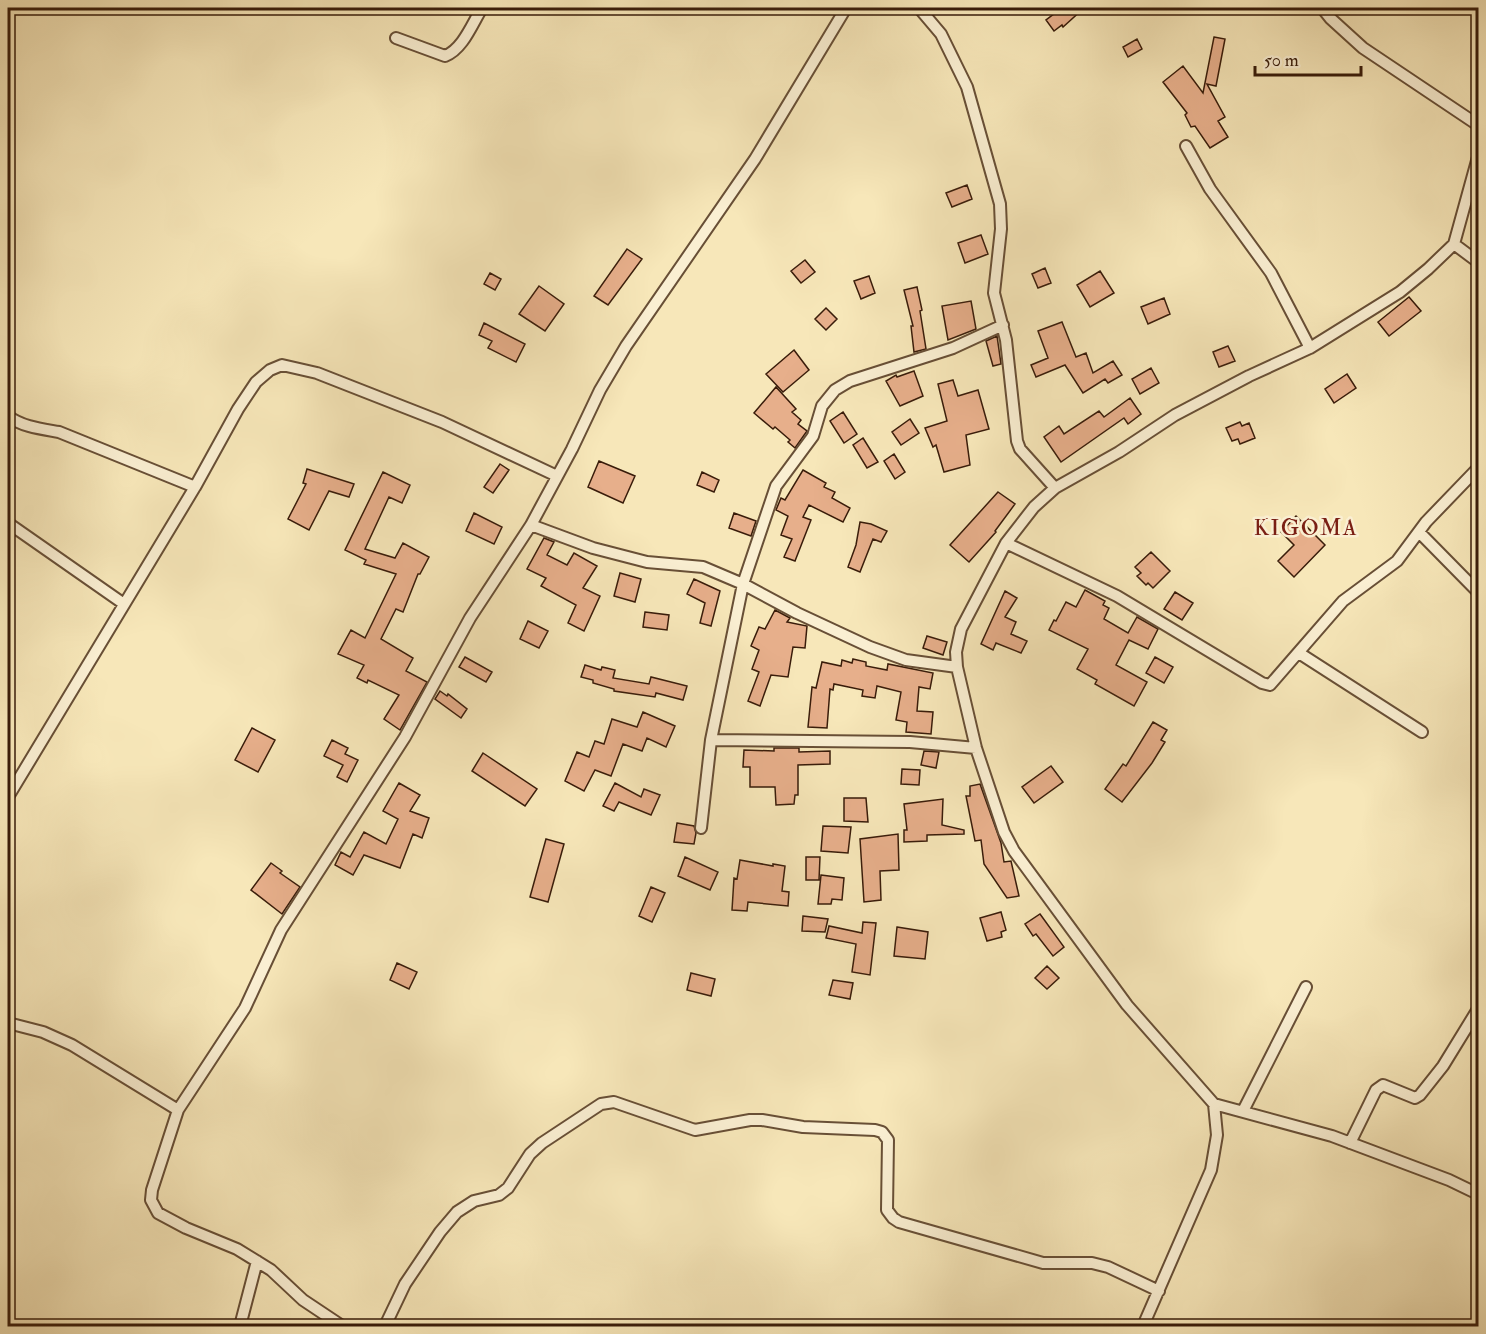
<svg xmlns="http://www.w3.org/2000/svg" width="1486" height="1334" viewBox="0 0 1486 1334" font-family="'IM FELL Double Pica',serif">
  <rect width="100%" height="100%" fill="#f7e7b9"/>
  <filter id="stains"><feTurbulence type="fractalNoise" baseFrequency=".00333" numOctaves="4"/><feColorMatrix values="0 0 0 0 .2 0 0 0 0 .09 0 0 0 0 .02 0 0 0 .5 -.17"/></filter>
  <radialGradient id="worn" r=".72"><stop offset=".6" stop-color="#630" stop-opacity="0"/><stop offset="1" stop-color="#630" stop-opacity=".3"/></radialGradient>
  <path fill="#e7af8b" stroke="#391c0a" stroke-width="1.5" d="M1062,8H1084L1063,27L1062,25L1054,31L1046,20Z
    M1214,37L1225,39L1216,86L1207,84L1225,117L1218,121L1228,137L1210,148L1195,126L1191,127L1185,115L1187,113L1163,82L1183,66L1203,93Z
    M1137,39L1142,49L1128,57L1123,47Z
    M967,185L972,199L952,207L946,193Z
    M981,235L988,254L965,263L958,243Z
    M627,249L642,259L608,305L594,296Z
    M805,260L815,272L801,283L791,271Z
    M1045,268L1051,283L1038,288L1032,274Z
    M1100,271L1114,293L1090,307L1077,285Z
    M490,273L501,279L495,290L484,284Z
    M869,276L875,293L861,299L854,281Z
    M539,286L564,304L545,331L519,314Z
    M917,287L922,310L920,311L926,349L914,352L911,326H913L904,290Z
    M1409,297L1421,311L1389,336L1378,322Z
    M1164,298L1170,314L1148,324L1141,307Z
    M971,301L976,329L948,340L942,306Z
    M826,308L837,319L826,330L815,319Z
    M1062,322L1076,357L1086,353L1093,373L1113,361L1122,375L1108,383L1105,379L1083,393L1065,365L1036,377L1031,365L1048,358L1038,331Z
    M484,323L525,344L516,362L488,348L492,341L479,335Z
    M997,336L1001,364L993,366L986,341Z
    M1228,346L1235,361L1219,367L1213,352Z
    M794,350L809,370L783,392L766,374Z
    M1151,368L1159,383L1140,394L1132,379Z
    M914,371L923,396L900,406L886,381L896,375L897,377Z
    M1347,374L1356,388L1334,403L1325,389Z
    M953,380L958,396L978,390L989,429L966,435L970,465L944,472L936,445L933,447L925,428L947,421L938,384Z
    M776,387L796,409L792,412L801,420L798,424L807,431L795,448L788,442L790,440L775,427L773,429L754,413Z
    M1130,398L1141,414L1128,424L1124,418L1061,462L1044,437L1059,426L1064,434L1099,411L1104,417Z
    M843,412L857,434L844,443L830,421Z
    M910,419L919,433L901,445L892,432Z
    M1240,422L1242,426L1249,423L1255,438L1240,444L1238,439L1232,441L1226,428Z
    M863,438L878,462L867,468L853,445Z
    M894,454L905,472L895,479L884,461Z
    M599,461L635,476L623,503L588,487Z
    M500,464L509,470L493,493L484,487Z
    M307,469L354,484L349,497L329,491L309,530L288,519L306,484L303,483Z
    M803,470L826,483L824,487L835,492L832,498L850,508L843,522L809,505L803,517L811,520L795,561L784,557L792,539L781,535L788,516L776,510L781,498L785,500Z
    M383,472L410,485L402,503L389,497L365,549L395,558L403,543L429,557L420,574H418L403,612L396,609L381,639L413,658L406,671L427,682L400,730L384,719L399,695L368,680L367,683L357,678L364,665L338,654L351,630L365,638L396,574L364,564L366,560L345,550Z
    M702,472L719,480L714,492L697,485Z
    M998,492L1015,504L995,531L996,532L969,562L950,545Z
    M474,513L502,527L494,544L466,531Z
    M734,513L756,521L751,536L729,528Z
    M1296,516L1325,545L1294,577L1278,561L1294,545L1281,532Z
    M860,522L871,524L887,531L881,542L873,539L860,572L848,567L856,545Z
    M544,538L554,542L547,555L567,565L574,553L597,566L583,588L600,596L584,631L568,623L576,605L541,586L546,578L527,569Z
    M1151,552L1170,571L1153,588L1148,583L1146,585L1137,576L1141,573L1135,567Z
    M620,573L641,579L635,602L614,596Z
    M694,579L720,591L711,626L700,623L705,603L687,594Z
    M1085,590L1105,601L1103,605L1109,608L1104,619L1128,633L1137,617L1158,629L1148,649L1129,640L1116,665L1147,682L1134,706L1095,684L1097,680L1077,669L1088,649L1049,630L1054,620L1056,621L1066,602L1076,607Z
    M1005,591L1017,598L1005,617L1016,622L1011,634L1027,641L1021,653L996,643L993,650L981,644Z
    M1175,592L1193,603L1182,620L1164,609Z
    M775,610L790,618L787,622L807,626L805,648L793,647L788,677L771,675L760,706L748,701L759,672L752,669L759,650L751,646L759,627L765,629Z
    M645,612L669,615L667,630L643,627Z
    M528,621L548,631L539,648L520,639Z
    M927,636L947,642L943,655L923,648Z
    M465,657L492,672L486,682L459,667Z
    M1155,657L1173,667L1164,683L1146,673Z
    M853,659L866,662V666L887,670L888,664L933,673L930,689L919,687L917,711L933,712L931,734L906,732L907,722L896,720L901,692L877,686L875,698L862,696L863,690L834,684L833,690L830,689L827,728L808,727L812,687L816,688L822,662L841,666L842,660L852,663Z
    M585,665L601,670L602,667L615,670L613,678L649,684L651,677L687,686L683,700L656,693L655,697L614,691V689L593,683V680L581,677Z
    M440,691L447,696L448,694L467,709L461,718L435,699Z
    M643,712L675,726L666,747L647,738L642,751L623,744L611,776L595,770L584,791L565,781L577,752L589,757L595,741L604,744L612,719L637,727Z
    M1153,722L1167,730L1161,740L1165,742L1152,763L1122,802L1105,789L1123,764L1126,766Z
    M252,728L275,740L258,772L235,760Z
    M332,740L348,748L345,754L358,760L347,782L337,777L343,765L324,756Z
    M774,748H799V752L830,751V764L798,765V795H795L794,804L776,805L775,787H750V767H743L744,750L774,751Z
    M924,751L939,752L936,768L921,765Z
    M483,753L537,789L525,806L472,771Z
    M1051,766L1063,782L1034,803L1022,787Z
    M902,769L920,770L919,785L901,784Z
    M399,783L420,795L410,811L429,818L422,838L413,834L400,868L364,855L353,875L335,865L341,852L350,857L364,832L386,844L398,819L383,811Z
    M615,783L641,797L644,789L660,795L651,815L619,802L614,811L603,806Z
    M980,784L1001,843L1004,862L1011,861L1019,896L1007,898L984,864L981,840L975,841L966,796H970V786Z
    M844,798H866L868,822L844,821Z
    M943,799L942,825L964,830V834L927,835V841L904,842V830H907L904,804Z
    M677,823L694,826L696,833L694,844L674,842Z
    M823,826L851,827L848,853L821,851Z
    M898,834L899,870L880,871L881,900L864,902L860,839Z
    M546,839L564,844L548,902L530,897Z
    M685,857L718,872L710,890L678,876Z
    M806,857H820L819,880H806Z
    M740,860L773,866V864L785,866L782,891L789,892L788,906L748,902L747,911L732,910L734,878L737,879Z
    M271,863L282,871L280,873L300,887L282,914L251,890Z
    M821,875L844,878L842,900L832,899L831,904H818Z
    M651,887L665,893L652,922L639,916Z
    M1001,912L1006,930L1001,932L1002,937L987,941L980,918Z
    M1040,914L1064,947L1053,956L1036,934L1033,936L1025,924Z
    M803,916L828,919L825,932L802,931Z
    M863,922L876,923L870,975L852,972L856,944L826,938L829,926L862,933Z
    M897,927L928,932L925,959L894,956Z
    M397,963L417,972L409,989L390,980Z
    M1047,966L1059,978L1047,989L1035,978Z
    M691,973L715,979L711,996L687,990Z
    M833,980L853,983L850,999L829,995Z"/>
  <g fill="none" stroke-linecap="round" stroke-linejoin="round">
    <g stroke="#684f36" stroke-width="14">
      <path id="street" d="M919,8L941,34L967,87L1000,204L1001,229L994,293L1006,340L1017,441L1020,449L1055,488
        M1322,8L1330,18L1363,48L1478,125
        M396,38L445,56C463,49 472,24 482,8
        M1186,146L1210,189L1271,273L1310,348
        M1478,157L1454,244L1428,269L1400,292L1310,348L1249,376L1175,415L1119,452L1055,488L1034,507L1006,543L961,629L956,652L957,667L976,748L1004,832L1014,851L1127,1005L1214,1104L1332,1136L1449,1180L1478,1194
        M1454,244L1478,262
        M8,416C22,427 42,429 59,432L195,487L238,409L256,382L270,370L282,365L317,373L442,422L557,476
        M8,523L124,604
        M531,525L593,548L647,562L703,567L743,584L797,613L870,647L906,660L957,667
        M1419,532L1478,592
        M1006,543L1117,596L1262,683L1270,685L1343,601L1397,561L1426,522L1478,468
        M1299,653L1422,732
        M711,740L910,742L976,748
        M8,797L195,487
        M701,828L711,740L743,584L776,486L813,436L822,406L835,390L850,381L953,348L1003,325
        M8,1023L43,1032L72,1045L178,1110
        M1243,1111L1306,987
        M1350,1143L1376,1090L1383,1085L1415,1098L1420,1095L1443,1066L1478,1009
        M240,1326L257,1261
        M342,1326L303,1300L271,1270L237,1249L186,1228L158,1213L151,1200L152,1190L178,1110L245,1008L281,930L405,737L470,618L531,525L572,449L600,390L626,346L755,159L846,8
        M385,1326L405,1284L440,1232L457,1212L474,1201L499,1195L508,1188L530,1154L542,1143L601,1104L614,1102L695,1130L750,1120H762L803,1127L875,1130L882,1132L888,1140L887,1210L893,1218L899,1222L1043,1263H1092L1108,1267L1159,1291
        M1143,1326L1211,1170L1217,1135L1214,1104"/>
    </g>
    <use href="#street" stroke="#faefd2" stroke-width="10"/>
  </g>
  <g text-anchor="middle" stroke-width="5" stroke-linejoin="round" paint-order="stroke">
    <g font-size="22" letter-spacing="1.5" fill="#7a1f14" stroke="#faefd2">
      <text x="1306" y="535">KIGOMA</text>
    </g>
  </g>
  <rect width="1486" height="1334" fill="none" stroke="#f7e7b9" stroke-width="30"/>
  <rect x="9" y="9" width="1468" height="1316" fill="none" stroke="#391c0a" stroke-width="3"/>
  <rect x="15" y="15" width="1456" height="1304" fill="none" stroke="#391c0a" stroke-width="1.5"/>
  <path d="M1255 66v9h106v-9" fill="none" stroke="#391c0a" stroke-width="3"/>
  <text x="1264" y="66" font-size="18" fill="#391c0a" stroke="#faefd2" stroke-width="4.5" paint-order="stroke">50 m</text>
  <rect width="100%" height="100%" filter="url(#stains)"/>
  <rect width="100%" height="100%" fill="url(#worn)"/>
</svg>
